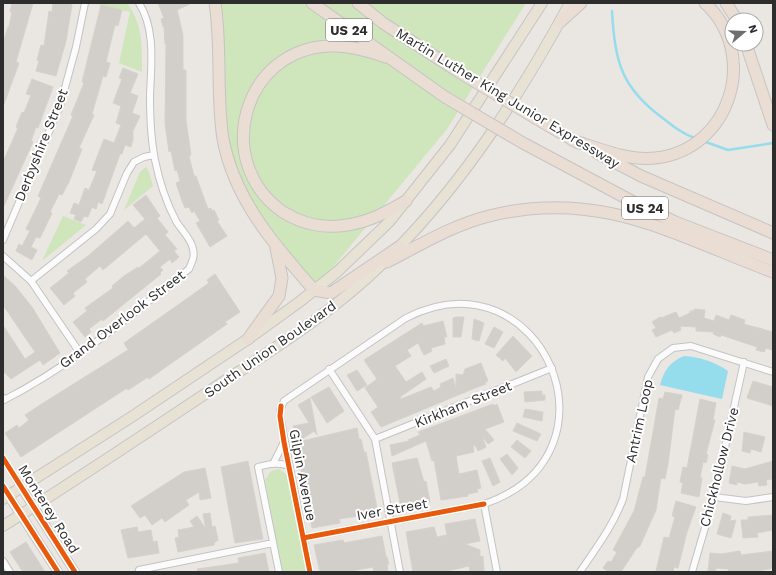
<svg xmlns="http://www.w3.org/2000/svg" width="776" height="575" viewBox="0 0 776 575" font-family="'Work Sans',sans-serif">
  <rect width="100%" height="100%" fill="#eae6e2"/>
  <path fill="#cfe5bb" d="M127,3C143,24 142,47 142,72L119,63L130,12L97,4Z
    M215,3H526L447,129L314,290L264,230L231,169Z
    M146,167L149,172L153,186L124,210L140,172Z
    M63,216L86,225L42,261Z
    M279,469L288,476L306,572H282L265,480L271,471Z"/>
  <path fill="#95dcec" d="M684,356C700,357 715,362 728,371L722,399L660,385C664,370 670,362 684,356Z"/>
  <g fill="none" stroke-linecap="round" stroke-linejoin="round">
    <path stroke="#95dcec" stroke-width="2.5" d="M612,11C615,62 621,88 664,119C674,127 683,134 695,138
      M703,141L728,150L773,143"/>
  </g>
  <path fill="#d2cfcb" stroke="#d5d2ce" d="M12,3H33L16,62L19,63L4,104L3,43L8,27H9L12,12H10Z
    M53,3H69L72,5L66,41L56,76L36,71L39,61L37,60L41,45L44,46L49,11L52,12Z
    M158,3H192L177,10L183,35V70H186V120L191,155L189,156L194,176H196L208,209L211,208L212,211L214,210L219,220L217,221L227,236L210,247L196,223L200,221L194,211L192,213L189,207L185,208L182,201L176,183L180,181L177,170L175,171L171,151L169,152L165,124L166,44H165L164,26L163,27L161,19L164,18Z
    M101,5L122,10L118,26L115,25L112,37L106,62L110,63L106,77L103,76L92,114L94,115L79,148L82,149L69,182L62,195L59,194L50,212L52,213L40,238L36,237L31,247L37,250L32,260L16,251L19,244L22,246L30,231L26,229L41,198L38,196L73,116L71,115L84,83L82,82Z
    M123,68L138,74L130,93L138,96L132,113L140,116L133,131V139L131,147L125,145L122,154H120L102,204L98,202L96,209L92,207L88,217L84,216L81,222L74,219L76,215L70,213L74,203L79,205L85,188L89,190L97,171L92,170L104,139L114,143L121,125L116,123L121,106L113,103L122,79L119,78Z
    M32,79L53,87L38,128L36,127L31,141L33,142L3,208V162L18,128L16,127L22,112L24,113L31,95L26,94Z
    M146,195L160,216L157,218L168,232L165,235L177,249L174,251L179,257L172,263L170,259L160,267L163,270L160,273L161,274L103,321L102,319L89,329L91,332L85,337L73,322L87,311L85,308L113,288L112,286L124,276L138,267L139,268L160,251L146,234L103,270L100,266L85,279L87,282L73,293L75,296L64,305L50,288L69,273L67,271L88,256L128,221L134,228L145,219L133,205Z
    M215,274L240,312L225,322L227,324L149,379L148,377L128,390L127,388L21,457L5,433L17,425L19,428L29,420L25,415L40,405L128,350L124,343L209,283L207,280Z
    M3,275L16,287L32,307L60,353L43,365L40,360L11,379L3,371V325L25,359L35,352L3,305Z
    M694,309L705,310L704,318L714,321L716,315L729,320L731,315L745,320L744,324L773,332L772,350L766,348L764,352L756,350L757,347L721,335L720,337L713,334L714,332L696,331V327L680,326L681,330L674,333L672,330L656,337L652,330L656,328L652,322L660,317L661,318L676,312L679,318L690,313V311H694Z
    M456,317H464L461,337H453V318Z
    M474,319L484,323L479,341L472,339Z
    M443,321L447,337H444L445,344L431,348L432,351L424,355L418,343L407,350L411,356L395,366L406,382L422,372L426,379L400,397L401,399L431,387L434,391L441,387L440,384L453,378L456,389V374L463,375L465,369L481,363L488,381L485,382L486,384L475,388L381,427L371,412L378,407L365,388L377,379L364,360L422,323L423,326Z
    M494,327L503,332L494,348L485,344Z
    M513,336L532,356L516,372L505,358L503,361L496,355Z
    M446,359L449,366L434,373L430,366Z
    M357,370L367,385L357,391L347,375Z
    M753,381L773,387V406L747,398Z
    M329,387L344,411L327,423L311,397Z
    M542,391V395H545V400L525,402L524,392Z
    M665,392L682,395L678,410L675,409L668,464L665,479L661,478L656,510L640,546L636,549L621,572H609L603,568L608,561L611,562L617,552L613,550L634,511L643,477H645L659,398L663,399Z
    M310,398L317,435L314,431L298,442L357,428L359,439H361L364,452H366L378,513L339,519L340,523L312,528L293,426L309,423L298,405Z
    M700,399L716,403L713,420H715L706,454L708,455L706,463L703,462L700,478H702L699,497L681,493L683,483L680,482L683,467L687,468Z
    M493,404L494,406L497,404L504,422L485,429L494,440L488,444L482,436L486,447L478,451L475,445L473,446L474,452L456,456L459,474L477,470L481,488L477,489L478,492L468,494V496L441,500L434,460L432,461L426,441L392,456L390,445L409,441L408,440L420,435L418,432Z
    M525,409L543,412L542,421L523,417Z
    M517,423L541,434L537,441L513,431Z
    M744,432L765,437L761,452L751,449L750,453L742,451Z
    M517,440L531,451L525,458L511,447Z
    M507,454L518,468L512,475L500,459Z
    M417,458L424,482L426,481L430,502L401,508L392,463Z
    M490,458L500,482L493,486L482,461Z
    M248,461L263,539L235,543L221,467Z
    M773,461V479L766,480L767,485L759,486L758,482L745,484L737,482V485L729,483L732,466L745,469Z
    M205,468L211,498L200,500L199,492L186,500L189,505L165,522L162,518L152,525L145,515L140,518L131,506L184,472Z
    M676,501L696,507L687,532L678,568L674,567L673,572L656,571L664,537L669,538L675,517L672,516Z
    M210,513L212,527L215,526L218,540L214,543V545L178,552L175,538L179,537L178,530L194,527L190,521L197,516L206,529L203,514Z
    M723,513L731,516L730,521L736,520L731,538L717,534Z
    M773,515V530L757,533L758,537L743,538L741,520H748V517Z
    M475,519L480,541L465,544L480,550V557L483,556L484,572H470L469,566L443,572H413L406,532L434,527L437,537L447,535L445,524Z
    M137,527L138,532L151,530L153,542L157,541L159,553L128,558L121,530Z
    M382,536L386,557H387L389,564H387L388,572H374L373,567L346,572H320L314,545L343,540L344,543Z
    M26,542L45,572H23L10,552Z
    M740,551L741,555L773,551V568L755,572H729L728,569L716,568V572L708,571L710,553L721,554Z
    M265,553L269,572H198L197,569L239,563L238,558Z"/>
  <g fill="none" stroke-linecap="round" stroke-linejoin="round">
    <g stroke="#c4c3c3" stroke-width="8">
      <path id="minor" d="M3,240L60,106L76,47L85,3
        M3,256L31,281L80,353
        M31,281L96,229L110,214L127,173L134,162L144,157L154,155
        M329,369L375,439L400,572
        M3,398L4,400C71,366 130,316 189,269C192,262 195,257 193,249C191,238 181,230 176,221C166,202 159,180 155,160C151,140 150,116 150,96C151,65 156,30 139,3
        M375,439L552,368
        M3,458L21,487
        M273,464L284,442
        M3,486L8,495
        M714,497L746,501L773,497
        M484,504L497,572
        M303,538L484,504C630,455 542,249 406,318L284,401L280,410V416L310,572
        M3,561L10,572
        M139,572V570L273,543
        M279,572L258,467C269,464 278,462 289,466
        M580,572C596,548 613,526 623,499L648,377L658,359L673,348L691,346L773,372
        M692,572L714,497L744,362"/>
    </g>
    <g stroke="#c4c3c3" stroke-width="10">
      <path id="tertiary" d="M21,487L75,572
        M8,495L58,572"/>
    </g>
    <g stroke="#c6c4c3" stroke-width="12">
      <path id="primary" d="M3,499L133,416L248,339L298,303L337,272L389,222L450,145L542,3
        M3,526C73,482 142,436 211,390C270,351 331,314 382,264C459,190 519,97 570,3"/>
    </g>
    <g stroke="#c6c4c3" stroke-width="13">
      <path id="motorway" d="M215,3C222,48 216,95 223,139C234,199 275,246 314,290L331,293L399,247
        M312,3L445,97
        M358,3L383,23L459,72
        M726,3L737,20
        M560,22L581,3
        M746,44L773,125
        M386,57C369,51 349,45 330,46C242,49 212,163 283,212C302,224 325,229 347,225C369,222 387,212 406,201
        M537,119L578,143
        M572,140C598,148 627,161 655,158C731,150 760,54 705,3
        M523,143L641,206L675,222L773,260
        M597,153L641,176L773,233
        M387,262C420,245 453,225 489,216C599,188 674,235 773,272
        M248,339L279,296L282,278L276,248"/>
    </g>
    <use href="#minor" stroke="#fcfbfb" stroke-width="6"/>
    <use href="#tertiary" stroke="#fcfbfb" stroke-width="8"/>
    <use href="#primary" stroke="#e7e2d4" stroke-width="10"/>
    <use href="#motorway" stroke="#eaddd4" stroke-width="11"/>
    <g stroke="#c6c4c3" stroke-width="13" stroke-linecap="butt">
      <path id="motorway-bridge" d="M459,72L537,119
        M445,97L523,143"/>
    </g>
    <use href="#motorway-bridge" stroke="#eaddd4" stroke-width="11"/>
    <g stroke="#fff" stroke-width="8">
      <path id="cycleway" d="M281,406L280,416L284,442L310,572
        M3,458L75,572
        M3,486L58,572
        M303,538L484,504"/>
    </g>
    <use href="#cycleway" stroke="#e8590c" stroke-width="5"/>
  </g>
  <g text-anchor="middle" stroke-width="4" stroke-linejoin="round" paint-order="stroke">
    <g fill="#fff" stroke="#6c6c6c" stroke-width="1">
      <rect x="326" y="19" width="46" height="22" rx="3"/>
      <rect x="622" y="197" width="46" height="22" rx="3"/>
    </g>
    <g font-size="13" font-weight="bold" fill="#2d2d2d">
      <text x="349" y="35">US 24</text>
      <text x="645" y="213">US 24</text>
    </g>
    <g font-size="14" fill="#2d2d2d" stroke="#fff">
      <text transform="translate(508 98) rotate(31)" y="5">Martin Luther King Junior Expressway</text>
      <text transform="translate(41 145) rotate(-68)" y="5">Derbyshire Street</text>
      <text transform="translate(122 319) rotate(-37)" y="5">Grand Overlook Street</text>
      <text transform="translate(270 349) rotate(-35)" y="5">South Union Boulevard</text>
      <text transform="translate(463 404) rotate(-22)" y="5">Kirkham Street</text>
      <text transform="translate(639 421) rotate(-78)" y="5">Antrim Loop</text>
      <text transform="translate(719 467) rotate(-76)" y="5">Chickhollow Drive</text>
      <text transform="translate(303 475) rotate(79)" y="5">Gilpin Avenue</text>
      <text transform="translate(49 509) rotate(58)" y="5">Monterey Road</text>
      <text transform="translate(392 509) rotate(-10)" y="5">Iver Street</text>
    </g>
  </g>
  <rect width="776" height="575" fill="none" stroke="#2d2d2d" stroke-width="8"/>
  <g transform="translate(744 32) rotate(71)"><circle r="19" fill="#ffffff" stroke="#ababab"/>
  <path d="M0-3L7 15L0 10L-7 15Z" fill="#6f6e6c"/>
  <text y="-6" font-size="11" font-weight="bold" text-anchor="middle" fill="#2d2d2d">N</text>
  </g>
</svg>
